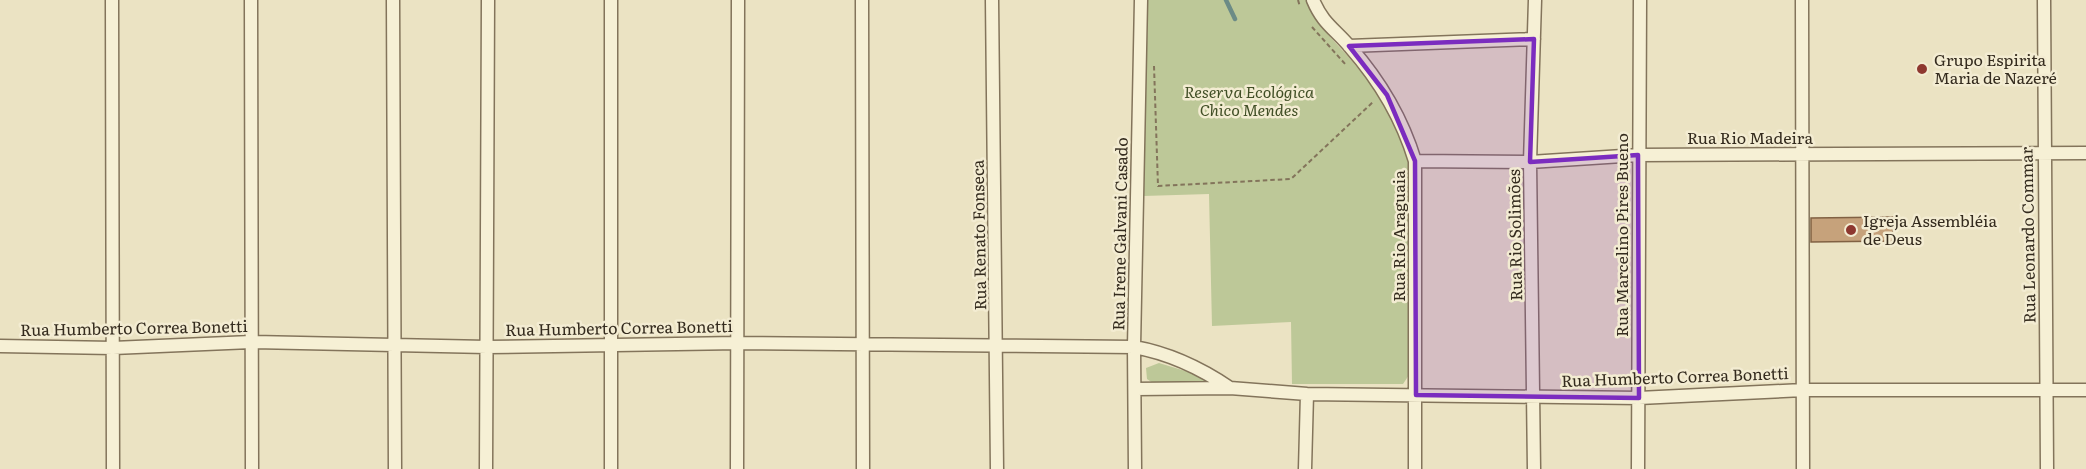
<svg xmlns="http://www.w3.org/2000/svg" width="2086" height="469" viewBox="0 0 2086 469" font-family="Literata,serif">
  <rect width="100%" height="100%" fill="#ebe3c3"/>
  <path fill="#bdc898" d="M1148,0H1307C1315,23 1329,35 1345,53C1373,85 1398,118 1409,160L1411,372L1403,384H1292L1291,322L1212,326L1209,194L1143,196Z
    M1159,363L1205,377L1208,382L1207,386L1153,383L1147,379L1146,368Z"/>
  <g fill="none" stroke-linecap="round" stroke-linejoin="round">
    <path stroke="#6c8b86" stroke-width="4.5" d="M1226,0L1235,19"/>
  </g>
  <path fill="#c6a27b" stroke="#816143" stroke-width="1.5" d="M1893,217V241L1811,242V218Z"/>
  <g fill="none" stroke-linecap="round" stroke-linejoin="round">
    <g stroke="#83745b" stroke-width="15">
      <path id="minor" d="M112,0L113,469
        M251,0L252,469
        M393,0L395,469
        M611,0V469
        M862,0L863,469
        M992,0L997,469
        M1313,0C1323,24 1335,29 1350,47C1380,81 1402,118 1415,161V469
        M1802,0L1803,469
        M2044,0L2047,469
        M1349,46L1534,39
        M1415,161L1530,162L1638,155L2086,153
        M0,346L113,348L251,342L487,347L738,343L1134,347C1168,353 1202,369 1230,388
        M1136,389L1230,388L1307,394L1639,398L1803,390H2086
        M486,469L488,0
        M737,469L738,0
        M1135,469L1134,347L1141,0
        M1305,469L1307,394
        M1534,469L1530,162L1535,0
        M1638,469L1640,0"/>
    </g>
    <path stroke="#83745b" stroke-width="2" stroke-dasharray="4.5 3" stroke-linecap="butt" d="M1298,0L1300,7
      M1312,27L1346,65
      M1154,66L1158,186L1291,179L1373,102"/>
    <use href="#minor" stroke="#f6f0d5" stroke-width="12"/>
  </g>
  <path fill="#7b2cbf" fill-opacity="0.2" stroke="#7b2cbf" stroke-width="4.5" stroke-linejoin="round" d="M1534,39L1530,162L1638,155L1639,398L1416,395L1415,161L1387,95L1349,46Z"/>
  <g fill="#8e382f" stroke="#f3ecd2" stroke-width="2">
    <circle cx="1922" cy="69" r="6"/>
    <circle cx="1851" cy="230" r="6"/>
  </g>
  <g text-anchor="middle" stroke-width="5" stroke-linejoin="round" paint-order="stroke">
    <g font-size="16" fill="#342b1e" stroke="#f3ecd2" text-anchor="start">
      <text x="1934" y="66">Grupo Espirita<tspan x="1934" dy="18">Maria de Nazeré</tspan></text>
      <text x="1863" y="227">Igreja Assembléia<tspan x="1863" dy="18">de Deus</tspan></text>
    </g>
    <g font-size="16" font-style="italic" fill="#414f26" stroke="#f3ecd2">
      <text x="1249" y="98">Reserva Ecológica<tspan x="1249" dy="18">Chico Mendes</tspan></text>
    </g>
    <g font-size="16" fill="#342b1e" stroke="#f3ecd2">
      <text x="1750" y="144">Rua Rio Madeira</text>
      <text transform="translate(1120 234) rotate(-89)" y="6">Rua Irene Galvani Casado</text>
      <text transform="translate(979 235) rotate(-91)" y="6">Rua Renato Fonseca</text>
      <text transform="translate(1515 235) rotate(-91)" y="6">Rua Rio Solimões</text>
      <text transform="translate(1622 235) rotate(-90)" y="6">Rua Marcelino Pires Bueno</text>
      <text transform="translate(2028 235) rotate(-91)" y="6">Rua Leonardo Commar</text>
      <text transform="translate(1399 236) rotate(-90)" y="6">Rua Rio Araguaia</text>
      <text transform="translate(134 328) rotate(-1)" y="6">Rua Humberto Correa Bonetti</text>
      <text transform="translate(619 328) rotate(-1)" y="6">Rua Humberto Correa Bonetti</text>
      <text transform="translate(1675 377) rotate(-2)" y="6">Rua Humberto Correa Bonetti</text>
    </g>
  </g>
</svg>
